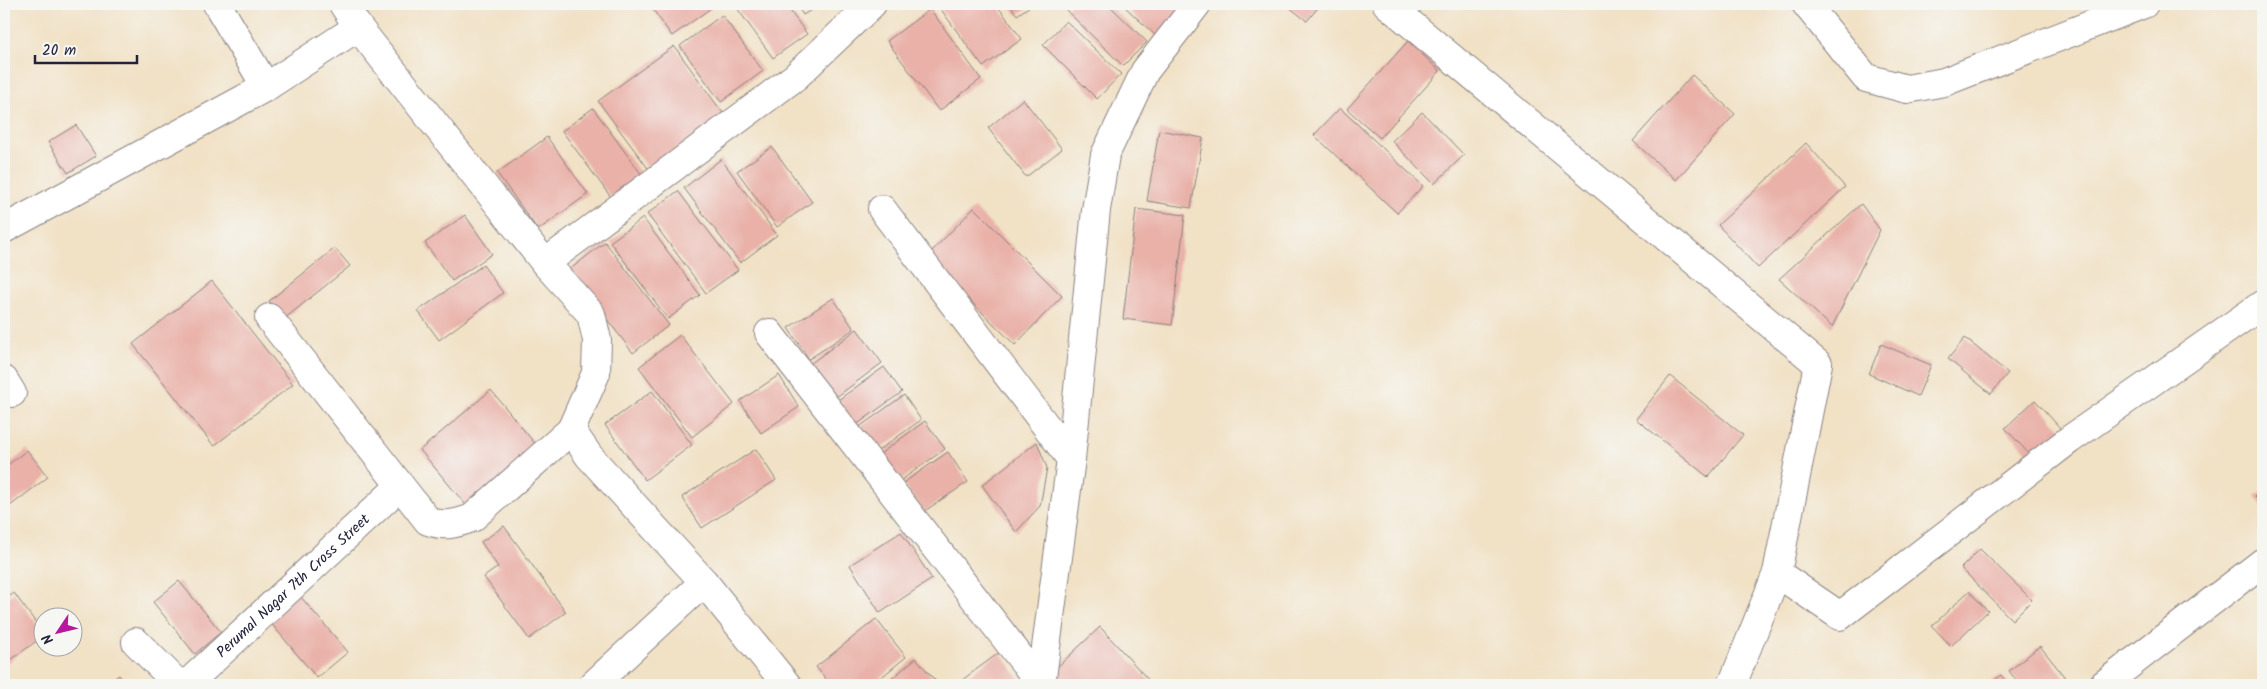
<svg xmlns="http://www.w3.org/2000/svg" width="2267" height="689" viewBox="0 0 2267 689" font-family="Kalam,sans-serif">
  <rect width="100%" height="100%" fill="#f6f6f2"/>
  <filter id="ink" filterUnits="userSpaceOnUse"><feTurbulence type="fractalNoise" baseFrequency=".02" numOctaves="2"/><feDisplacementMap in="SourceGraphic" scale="10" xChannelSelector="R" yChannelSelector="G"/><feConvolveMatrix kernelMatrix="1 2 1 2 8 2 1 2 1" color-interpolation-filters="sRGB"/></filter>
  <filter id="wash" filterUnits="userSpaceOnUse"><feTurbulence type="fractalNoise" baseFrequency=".0096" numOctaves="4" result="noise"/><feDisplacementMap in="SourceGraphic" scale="20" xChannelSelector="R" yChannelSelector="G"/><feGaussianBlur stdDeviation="1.12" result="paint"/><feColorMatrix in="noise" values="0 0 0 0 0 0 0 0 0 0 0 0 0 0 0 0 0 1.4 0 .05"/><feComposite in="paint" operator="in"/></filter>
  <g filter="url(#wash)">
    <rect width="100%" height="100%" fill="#f1e1c5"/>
    <g id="blocks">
      <path fill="#e9b1a8" d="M649,4H708L711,8L672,36Z
        M734,4H785L807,34L773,58Z
        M796,4H821L803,15Z
        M937,4H996L1022,39L983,67Z
        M1009,4H1033L1017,15Z
        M1071,4H1108L1147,42L1123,66L1066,10Z
        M1122,4H1177L1184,10L1157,37Z
        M1285,4H1321L1307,21Z
        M930,9L981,79L939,111L887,41Z
        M722,15L763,71L721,102L680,46Z
        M1066,21L1121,74L1097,99L1043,45Z
        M1408,41L1440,71L1380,138L1347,109Z
        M674,46L725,116L650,171L598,101Z
        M1692,75L1735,114L1676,180L1633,141Z
        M1023,99L1062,149L1026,177L988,128Z
        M593,108L644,178L613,200L562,131Z
        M1340,108L1423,186L1397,213L1314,135Z
        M1422,112L1464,155L1434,184L1392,141Z
        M76,125L96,156L68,173L48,142Z
        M1159,130L1203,138L1191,208L1147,201Z
        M547,137L588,194L538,230L497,173Z
        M1806,143L1845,187L1758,268L1718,225Z
        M772,147L812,202L777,227L737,171Z
        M721,159L777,235L740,263L684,188Z
        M678,191L738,270L706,293L647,214Z
        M1861,204L1880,230L1832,327L1779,279Z
        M974,208L1062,296L1015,345L926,257Z
        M1136,209L1185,215L1172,325L1123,319Z
        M465,215L492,254L452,281L425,243Z
        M643,218L700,295L668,319L610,242Z
        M605,242L669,325L633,353L569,270Z
        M335,248L350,266L284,319L269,301Z
        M483,265L503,293L439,340L418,311Z
        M212,281L293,384L214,446L133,344Z
        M833,298L854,329L809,359L788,328Z
        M857,329L882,363L835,398L810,364Z
        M680,335L734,404L692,437L639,367Z
        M1965,338L2008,373L1991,394L1948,359Z
        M1881,344L1931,365L1918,396L1869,374Z
        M884,367L902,392L856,425L838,400Z
        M779,375L799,407L761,433L740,401Z
        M1670,376L1743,435L1708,477L1636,419Z
        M491,390L541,451L470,510L420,450Z
        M652,391L692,445L645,480L605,425Z
        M904,395L921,420L876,452L858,428Z
        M2035,400L2061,429L2031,456L2005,428Z
        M925,421L945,449L900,481L880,454Z
        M1037,442L1047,468L1040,506L1016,532L982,485Z
        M756,449L776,480L702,528L682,497Z
        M27,450L48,477L10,506L4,498V468Z
        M948,452L968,482L923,512L903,483Z
        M2263,490V507L2255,496Z
        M504,526L566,612L529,639L484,577L498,567L481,542Z
        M901,532L932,579L880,613L850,565Z
        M1980,549L2032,600L2012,620L1961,568Z
        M179,581L221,632L195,654L153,602Z
        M294,589L348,652L317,678L264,615Z
        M1969,591L1988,611L1951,646L1932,626Z
        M14,593L42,631V637L4,665V600Z
        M876,619L906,657L872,685H831L816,667Z
        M1100,627L1153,685H1065L1052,672Z
        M2040,646L2071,685H2020L2009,671Z
        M1000,652L1024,685H959L958,683Z
        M916,658L939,685H884Z
        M119,675L128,685H107Z
        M2001,675L2009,685H1989Z"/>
    </g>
  </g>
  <g filter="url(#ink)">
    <use href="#blocks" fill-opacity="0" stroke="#8a8280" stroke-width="1"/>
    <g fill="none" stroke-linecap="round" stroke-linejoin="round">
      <g stroke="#8a8280" stroke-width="30">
        <g id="street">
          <path d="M217,4L266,87"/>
          <path d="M1387,4L1818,364L1777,573L1732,685"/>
          <path d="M1806,4L1866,78L1907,89L1944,82L2144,4"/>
          <path d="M882,209L1071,459"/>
          <path d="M4,229L266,87L358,27"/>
          <path d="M545,263L795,77L872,4"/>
          <path d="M269,318L428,521C444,527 456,524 472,518L571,430"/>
          <path d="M769,333L1041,684"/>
          <path d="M4,380L12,393"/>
          <path d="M1777,573L1840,616L2069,440L2263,304"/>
          <path d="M136,642L179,685"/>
          <path id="s1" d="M186,685L400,486"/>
          <path d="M593,685L704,582"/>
          <path d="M1041,685L1071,459L1096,210L1105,155L1145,71L1197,4"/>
          <path d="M2103,685L2263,562"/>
        </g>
      </g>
      <g stroke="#8a8280" stroke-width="30">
        <path id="secondary" d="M343,4L358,27L545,263L591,314L597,340L596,373L571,430L589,456L704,582L787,685"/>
      </g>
      <use href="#street" stroke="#fff" stroke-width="28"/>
      <use href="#secondary" stroke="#fff" stroke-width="28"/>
    </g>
  </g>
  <g text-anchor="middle" stroke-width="4" stroke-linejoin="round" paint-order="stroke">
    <g font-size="15" fill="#22223b" stroke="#f6f6f2">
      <text dy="5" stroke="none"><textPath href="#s1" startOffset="146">Perumal Nagar 7th Cross Street</textPath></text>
    </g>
  </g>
  <rect width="2267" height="689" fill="none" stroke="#f6f6f2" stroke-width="20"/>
  <g transform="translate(58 632) rotate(235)"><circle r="24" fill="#f6f6f2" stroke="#a1a1a9"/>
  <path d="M0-4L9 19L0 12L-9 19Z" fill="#b5179e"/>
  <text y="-8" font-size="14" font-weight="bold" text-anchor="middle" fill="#22223b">N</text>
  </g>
  <path d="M35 55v8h102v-8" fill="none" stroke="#22223b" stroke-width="2.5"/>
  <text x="42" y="55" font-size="15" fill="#22223b" stroke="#f6f6f2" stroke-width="4" paint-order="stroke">20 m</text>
</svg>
